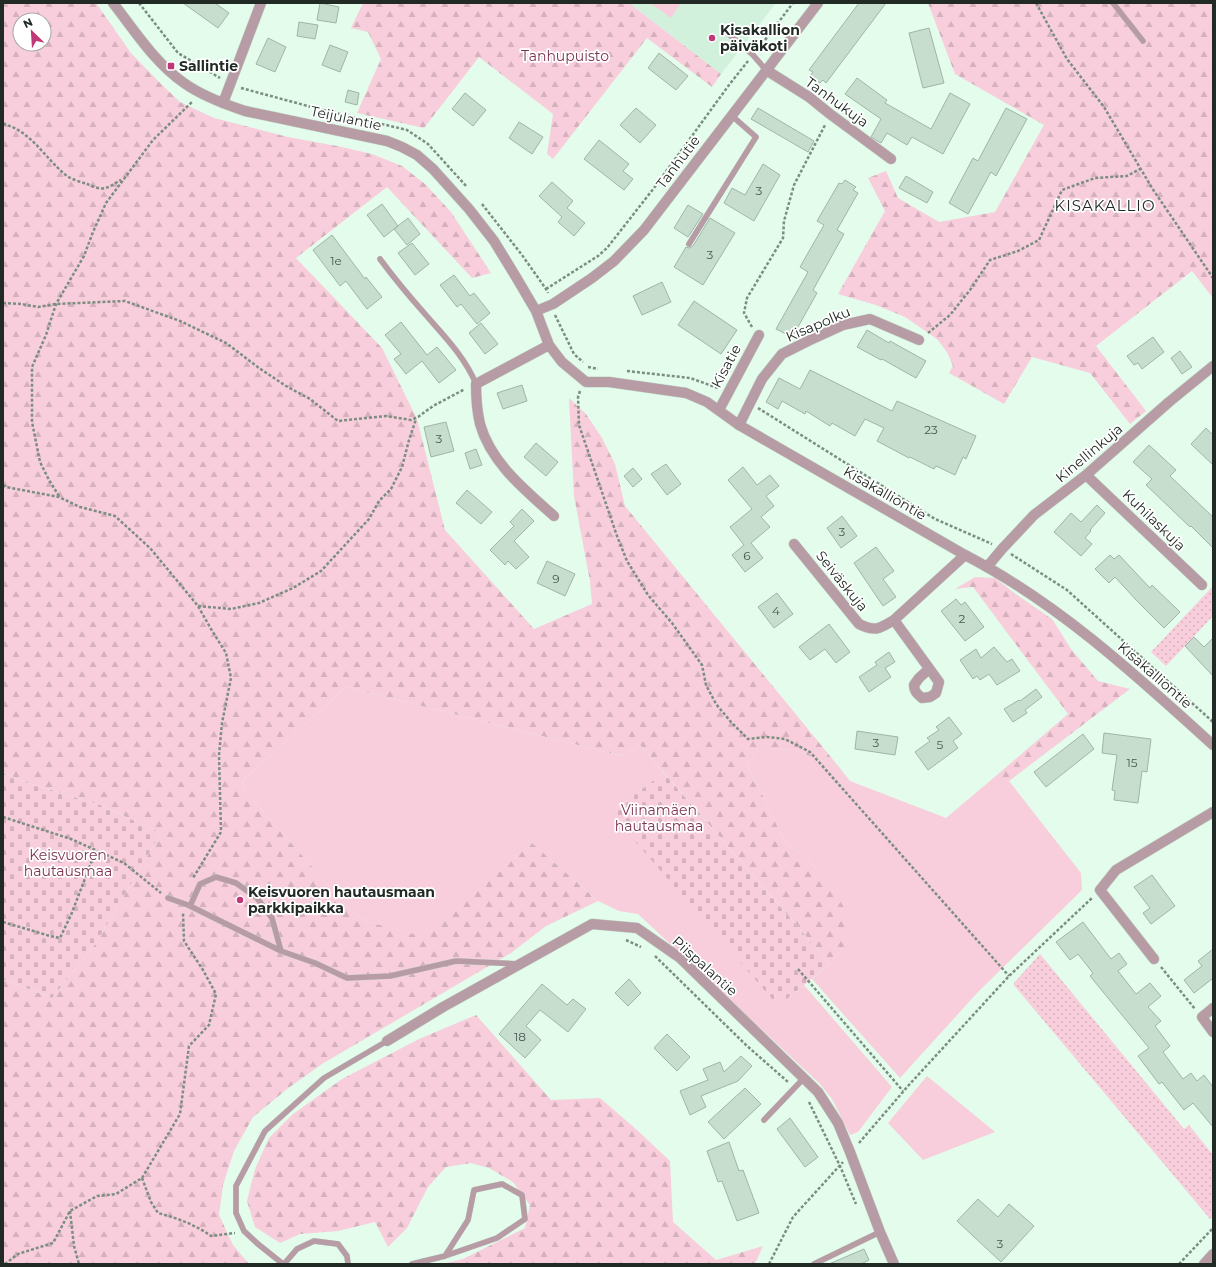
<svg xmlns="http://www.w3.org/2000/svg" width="1216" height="1267" viewBox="0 0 1216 1267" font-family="Montserrat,sans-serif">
  <defs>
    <pattern id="forest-firs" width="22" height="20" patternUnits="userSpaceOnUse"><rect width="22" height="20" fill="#f8cedc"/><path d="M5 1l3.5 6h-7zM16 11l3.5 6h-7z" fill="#d4b1bd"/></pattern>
    <pattern id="cemetery-stones" width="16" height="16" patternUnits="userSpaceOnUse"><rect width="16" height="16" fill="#f8cedc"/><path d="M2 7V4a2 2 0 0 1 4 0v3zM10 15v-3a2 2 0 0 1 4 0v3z" fill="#d4b1bd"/></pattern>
    <pattern id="park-dots" width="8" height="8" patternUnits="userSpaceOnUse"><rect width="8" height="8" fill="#f8cedc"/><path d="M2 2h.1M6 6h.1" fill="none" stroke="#d4b1bd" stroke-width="1.8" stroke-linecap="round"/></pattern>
  </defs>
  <rect width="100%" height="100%" fill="#e3fceb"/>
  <path fill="#d1f1dc" d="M629,3H776L721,74Z"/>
  <path fill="#f8cedc" d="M650,3H681L671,18Z
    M346,687L622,756L640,745L664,773L612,811L783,1002L804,985L892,1087L858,1132L850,1135L832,1099L820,1084L638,914L619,911L598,901L532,843L425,938L368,922L351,911L242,787L243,780Z
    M758,749L794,750L839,767L850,781L946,818L990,781H1009L1081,873L1082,890L978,992L900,1078L812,979L830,964L848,942L828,879L807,859L783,839L765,800L747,766Z
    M927,1076L995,1132L923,1160L888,1123Z"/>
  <path fill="url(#forest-firs)" fill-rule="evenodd" d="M3,3H96L131,53L158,81L180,102L214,118L288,137L342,147L372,154L402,166L425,184L451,212L491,273L472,278L387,187L296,258L382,348L417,419L445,530L534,629L592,604L590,581L574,496L569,398L586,414L602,438L615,464L625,506L839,767L794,750L758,749L747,766L765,800L783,839L807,859L828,879L847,913L848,942L830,964L640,745L622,756L346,687L243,780L242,787L351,911L368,922L425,937L532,843L598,901L546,926L511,953L322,1064L287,1089L253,1117L234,1151L223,1185L219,1215L233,1245L249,1264H3V979L52,998L96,943L161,833L100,805L28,783L3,773ZM20,20H44V44H20Z
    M363,3H629L721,74L712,87L647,38L553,159L547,154L553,114L479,57L424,128L357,113L381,59L368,32L351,28Z
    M928,3H1213V298L1192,271L1096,346L1146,411L1130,424L1090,373L1032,357L1004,404L949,373L953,366L947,352L937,339L905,317L876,305L838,294L885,211L868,178L886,171L898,198L939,222L995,212L1044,125L955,74Z
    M975,577L995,578L1017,595L1052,619L1071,649L1098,681L1130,689L1009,781H990L1068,714L973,587L955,589Z
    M476,1015L551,1100L600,1098L637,1130L670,1161L673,1222L716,1260L763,1246L755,1264H442L463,1259L525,1228L530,1205L513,1182L489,1168L471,1163L446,1167L428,1187L407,1228L388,1247L375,1222L338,1231L300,1234L280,1243L255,1227L247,1201L255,1169L269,1138L293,1114L342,1079L419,1039Z"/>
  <path fill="url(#cemetery-stones)" d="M3,773L28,783L100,805L161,833L96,943L52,998L3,979Z
    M664,773L830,964L783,1002L774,1001L613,816L612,811Z"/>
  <path fill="url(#park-dots)" d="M1213,586V616L1166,666L1151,652Z
    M1040,954L1184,1129L1189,1125L1213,1155V1216L1210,1219L1013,984Z"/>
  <path fill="#c7decf" stroke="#9fb6a6" d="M183,3H215L229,13L218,28Z
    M320,3L339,7L336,23L317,20Z
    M859,3H886L826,83L823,80L820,83L810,76L813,72L809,70Z
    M299,22L318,25L315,39L297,36Z
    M929,28L944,83L923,88L909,33Z
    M268,38L286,47L275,72L256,64Z
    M330,45L348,52L340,72L322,65Z
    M659,53L688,76L676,90L648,68Z
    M857,78L887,100L885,103L931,129L950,93L970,104L943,154L912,137L907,145L887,133L881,143L871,137L881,119L845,94Z
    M348,90L359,93L357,105L345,102Z
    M465,93L486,110L473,126L452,109Z
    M636,108L656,125L640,143L620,125Z
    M758,108L814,141L808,152L751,119Z
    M1006,108L1027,119L996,176L991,172L968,214L949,203L973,158L978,161Z
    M519,122L543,137L532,154L509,138Z
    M599,140L629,164L623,171L633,179L624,190L584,159Z
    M763,164L780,175L754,221L724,203L732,188L745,195Z
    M906,176L933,192L927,203L899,188Z
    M845,180L856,187L853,190L858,193L837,230L844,234L813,290L817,293L794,334L790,332L788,335L776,329L808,272L800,267L824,225L817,221L839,183L842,184Z
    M552,182L573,201L567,208L585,223L574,236L558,222L562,217L539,196Z
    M382,204L398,226L384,237L367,215Z
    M688,205L703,214L688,237L674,228Z
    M408,218L420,234L407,245L394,229Z
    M710,218L735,233L703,285L674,267L686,247L689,248L693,246Z
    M332,235L365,279L366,277L382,297L367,309L346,281L340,286L313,250Z
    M412,243L429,264L415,275L398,253Z
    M454,275L470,296L474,293L490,313L477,324L461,304L457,307L440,285Z
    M662,282L671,302L642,315L633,296Z
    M694,301L737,330L721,354L678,325Z
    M401,322L427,355L437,347L456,370L439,383L422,361L406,374L394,359L401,354L385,335Z
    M481,323L498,344L485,354L469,333Z
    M867,330L889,343L890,341L926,361L916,378L882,359L881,360L857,347Z
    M1153,337L1164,352L1142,369L1138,363L1134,365L1127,356Z
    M1180,351L1192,367L1182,374L1171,358Z
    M810,370L892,411L897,401L976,436L966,459L963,457L955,475L936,466L934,469L910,457L909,458L877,441L884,428L865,419L855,436L832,423L830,426L806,411L805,414L782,401L778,409L766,402L779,378L800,389Z
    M522,385L527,401L503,409L497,393Z
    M446,422L454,451L431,457L424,427Z
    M1206,428L1213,435V465L1191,444Z
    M536,443L558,462L546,476L524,457Z
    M1149,445L1176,470L1170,476L1213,517V548L1191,526L1190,527L1146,485L1152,479L1133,462Z
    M476,449L482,465L470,469L465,453Z
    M666,464L681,484L667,495L651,474Z
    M743,467L757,485L770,475L779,486L766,496L774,506L761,517L770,527L751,543L763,558L745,572L732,555L744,545L730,527L752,509L728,480Z
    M633,468L642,479L633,487L624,476Z
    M467,490L492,512L481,524L456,503Z
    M1097,505L1105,513L1090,530L1091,531L1085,538L1092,544L1081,556L1054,532L1071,513L1081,522Z
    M522,509L534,521L514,541L529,557L516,569L508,561L505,565L490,550L514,526L510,522Z
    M842,516L857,536L841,548L827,528Z
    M876,547L894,571L883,579L896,597L883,606L854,563Z
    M1110,555L1114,559L1119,555L1150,588L1152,585L1180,612L1164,628L1137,601L1115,577L1109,583L1095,569Z
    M547,561L575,574L565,596L537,583Z
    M777,593L793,614L774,628L758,607Z
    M956,599L961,605L965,602L984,627L965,641L941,611Z
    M829,624L850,652L836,663L825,649L810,660L799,647Z
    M1194,637L1204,647L1213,638V676L1185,646Z
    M994,647L1007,662L1012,659L1020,671L997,685L989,674L980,680L977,676L973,679L960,660L976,649L981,658Z
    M889,652L895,662L885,668L891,677L869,692L859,677L877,665L875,662Z
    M1036,689L1042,697L1025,710L1027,713L1013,722L1004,709L1019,700L1020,701Z
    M949,717L962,734L953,741L958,748L928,770L915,752L930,741L927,738L939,730L936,727Z
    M857,731L898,737L895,755L855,749Z
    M1104,733L1151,739L1147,772L1142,771L1138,803L1114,800L1115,791L1112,790L1117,755L1102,753Z
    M1083,734L1094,749L1046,787L1034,772Z
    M1152,875L1175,906L1151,924L1143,913L1150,908L1134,887Z
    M1083,922L1111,959L1119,953L1127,964L1118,971L1136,994L1150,983L1161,996L1148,1007L1161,1021L1155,1026L1170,1046L1163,1052L1183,1079L1191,1073L1197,1081L1204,1075L1213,1087V1127L1193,1103L1184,1110L1162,1082L1159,1084L1138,1056L1149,1048L1090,976L1093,973L1078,954L1070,960L1056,942Z
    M1213,949V980L1212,979L1194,993L1184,980L1202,966L1198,961Z
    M629,979L641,993L628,1006L615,993Z
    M542,984L567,1005L573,999L586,1009L568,1032L540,1010L526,1026L541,1040L525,1058L499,1034Z
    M667,1034L690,1057L677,1071L654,1048Z
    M741,1056L752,1066L738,1081L701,1096L706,1107L690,1115L680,1091L708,1080L703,1069L720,1062L724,1072Z
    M745,1088L761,1104L724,1139L708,1122Z
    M790,1118L818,1157L805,1167L777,1129Z
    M729,1142L739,1171L743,1170L759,1213L737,1221L722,1181L718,1182L707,1151Z
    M978,1199L998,1217L1009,1204L1034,1226L1001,1262L957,1221Z
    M864,1249L869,1260L861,1264H829Z"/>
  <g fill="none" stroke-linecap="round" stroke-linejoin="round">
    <g stroke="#c0d6c7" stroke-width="6">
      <path id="service" d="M1113,3L1143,41
        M725,31L753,55L766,70
        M689,244L756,137L731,115
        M380,259C394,278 409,296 425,314C444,336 465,357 476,384
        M168,898L188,905L281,951L315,963L347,978L390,976L456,961L519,964
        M190,906L200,884L216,877L236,883L257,898L272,918L281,951
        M764,1120L804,1078
        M283,1264L258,1244L244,1231L236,1213V1186L265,1131L324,1078L387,1041
        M284,1264L297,1249L314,1241L338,1244L347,1256L348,1264
        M412,1264L445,1256L497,1238L525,1219L522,1195L502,1184L474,1190L468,1220L445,1256
        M814,1264L880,1232"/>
    </g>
    <g stroke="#c0d6c7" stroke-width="11">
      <path id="minor" d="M766,70L809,97L830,114L891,159
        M223,103L261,3
        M549,345L476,384C476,398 477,411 480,424C491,463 525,490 554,516
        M719,410L759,335
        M739,425L762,379L782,354L808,341L843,325L870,319L919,340
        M1086,475L1202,585
        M794,544L859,624C875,632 879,629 894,620L965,555
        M987,567L1002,549L1034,515L1086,475L1169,402L1213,366
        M894,620L939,682L936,693L930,697L922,698C917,694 914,691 914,685L919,678L929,669
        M1154,959L1100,890L1116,870L1213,812
        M1213,1008L1202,1017L1213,1032
        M387,1041L443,1007L592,924L637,928L680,958L818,1092L838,1123L850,1152L880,1232L894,1264"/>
    </g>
    <g stroke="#c0d6c7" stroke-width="11">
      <path id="tertiary" d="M113,3C135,31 155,63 184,83C202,96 224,104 245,111L387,141L402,147L417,155L433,169L469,209L494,241L516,277L536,311L549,345L562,362L586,382H609L686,393L707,402L739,425L965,555C1058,603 1136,675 1213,745
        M536,311L553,304L592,278L614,261L644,230L818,3
        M1204,1264L1213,1254"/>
    </g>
    <path stroke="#7c8d81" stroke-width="2.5" stroke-dasharray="3 2" stroke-linecap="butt" d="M139,3L178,53L220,78
      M1036,3L1067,59L1104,107L1152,188L1213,278
      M759,48L793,3
      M241,88L319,109L407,130L428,144L467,187
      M3,124C31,130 46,160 67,176C73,180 81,182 87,184C92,186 100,190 105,188C111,187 116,182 121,180
      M482,204L522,255L546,289L548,293
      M546,289L598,256L607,248L654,188L729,85L748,61
      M3,303L21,304L38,307L56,304L125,301L180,321L226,343L259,368L286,386L310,399L338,421L386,416L411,420L418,417L433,406L465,389
      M555,315L574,354L583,362
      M752,327L744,313L747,298L783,238L784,221L794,185L825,125
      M928,333L950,315L970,290L990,260L1018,251L1039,240L1062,190L1095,178L1127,176L1140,169
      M588,367L598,369
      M627,371L690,378L718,388
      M580,391L578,397L579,425L617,536L627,561L648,595L672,623L702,665L706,685L716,704L731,722L748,739L767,737L785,739L810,752L1009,976
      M758,408L935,519L992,544
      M3,485L6,487L59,497L80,507L115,516L150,548L198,606L211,629L226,653L231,678L222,723L219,755L221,832L193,878
      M59,496L49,480L40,462L32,422V367L46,335L56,304L84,256L93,232L106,203L153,140L192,102
      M1011,554L1067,590L1213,722
      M198,606L231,609L259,603L293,588L321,571L369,519L379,501L391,489L402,467L409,440L416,419
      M3,817L71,839L124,863L161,893
      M3,922L50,936L60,938L71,915L96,850
      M626,940L641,947
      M655,956L746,1045L788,1082
      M1161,967L1195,1009
      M798,969L903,1091
      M809,1102L840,1166L856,1204
      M859,1143L908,1086L1009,976L1092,898
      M142,1178L151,1202L158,1213C177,1218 196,1225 211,1236L235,1233
      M70,1211L74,1246L79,1264
      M5,1264L18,1254L53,1243L70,1211L97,1196L116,1194L142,1178L180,1114L189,1046L209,1025L216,994L203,970L184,941L183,913
      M769,1264L793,1217L843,1162
      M1179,1264L1213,1228"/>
    <use href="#service" stroke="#b89ca5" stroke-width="5.5"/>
    <use href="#minor" stroke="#b89ca5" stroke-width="10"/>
    <use href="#tertiary" stroke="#b89ca5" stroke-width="10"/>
  </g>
  <g fill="#c03877" stroke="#fff" stroke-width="1.5">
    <circle cx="712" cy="38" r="4"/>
    <rect x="167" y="62" width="8" height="8" rx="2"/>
    <circle cx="240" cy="900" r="4"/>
  </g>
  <g text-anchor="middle" stroke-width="3.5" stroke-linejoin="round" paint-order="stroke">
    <g font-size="12" fill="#4a574f">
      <text x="759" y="195">3</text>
      <text x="710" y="259">3</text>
      <text x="336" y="265">1e</text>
      <text x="931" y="434">23</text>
      <text x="439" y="443">3</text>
      <text x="842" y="536">3</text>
      <text x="747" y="560">6</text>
      <text x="556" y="583">9</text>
      <text x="776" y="615">4</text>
      <text x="962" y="623">2</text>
      <text x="876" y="747">3</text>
      <text x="940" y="749">5</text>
      <text x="1132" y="767">15</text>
      <text x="520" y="1041">18</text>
      <text x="1000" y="1248">3</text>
    </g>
    <g font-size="14" font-weight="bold" fill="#212a24" stroke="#fff" text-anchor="start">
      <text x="720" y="35">Kisakallion<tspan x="720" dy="16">päiväkoti</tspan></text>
      <text x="179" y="71">Sallintie</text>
      <text x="248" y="897">Keisvuoren hautausmaan<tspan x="248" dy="16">parkkipaikka</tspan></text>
    </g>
    <g font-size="14" fill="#7d3352" stroke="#fff">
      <text x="565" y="61">Tanhupuisto</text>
      <text x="659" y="815">Viinamäen<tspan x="659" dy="16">hautausmaa</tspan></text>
      <text x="68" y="860">Keisvuoren<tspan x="68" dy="16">hautausmaa</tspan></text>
    </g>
    <g font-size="14" fill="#212a24" stroke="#fff">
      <text transform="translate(837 102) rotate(36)" y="5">Tanhukuja</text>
      <text transform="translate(346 118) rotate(12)" y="5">Teijulantie</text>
      <text transform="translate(678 162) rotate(-53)" y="5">Tanhutie</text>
      <text transform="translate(818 324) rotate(-23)" y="5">Kisapolku</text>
      <text transform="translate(726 366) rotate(-62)" y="5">Kisatie</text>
      <text transform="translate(1089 453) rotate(-40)" y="5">Kinellinkuja</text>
      <text transform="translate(885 493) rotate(30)" y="5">Kisakalliontie</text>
      <text transform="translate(1154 520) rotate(44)" y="5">Kuhilaskuja</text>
      <text transform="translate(842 581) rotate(51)" y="5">Seiväskuja</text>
      <text transform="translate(1155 675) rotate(41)" y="5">Kisakalliontie</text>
      <text transform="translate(705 966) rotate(42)" y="5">Piispalantie</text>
    </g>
    <g font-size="15" letter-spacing="1" fill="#212a24" stroke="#fff">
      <text x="1105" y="211">KISAKALLIO</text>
    </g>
  </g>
  <rect width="1216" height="1267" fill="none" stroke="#212a24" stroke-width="8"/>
  <g transform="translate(32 32) rotate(335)"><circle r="19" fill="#ffffff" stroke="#a6aaa7"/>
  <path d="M0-3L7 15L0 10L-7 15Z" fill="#c03877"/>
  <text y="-6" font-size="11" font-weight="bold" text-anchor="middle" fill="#212a24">N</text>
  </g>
</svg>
